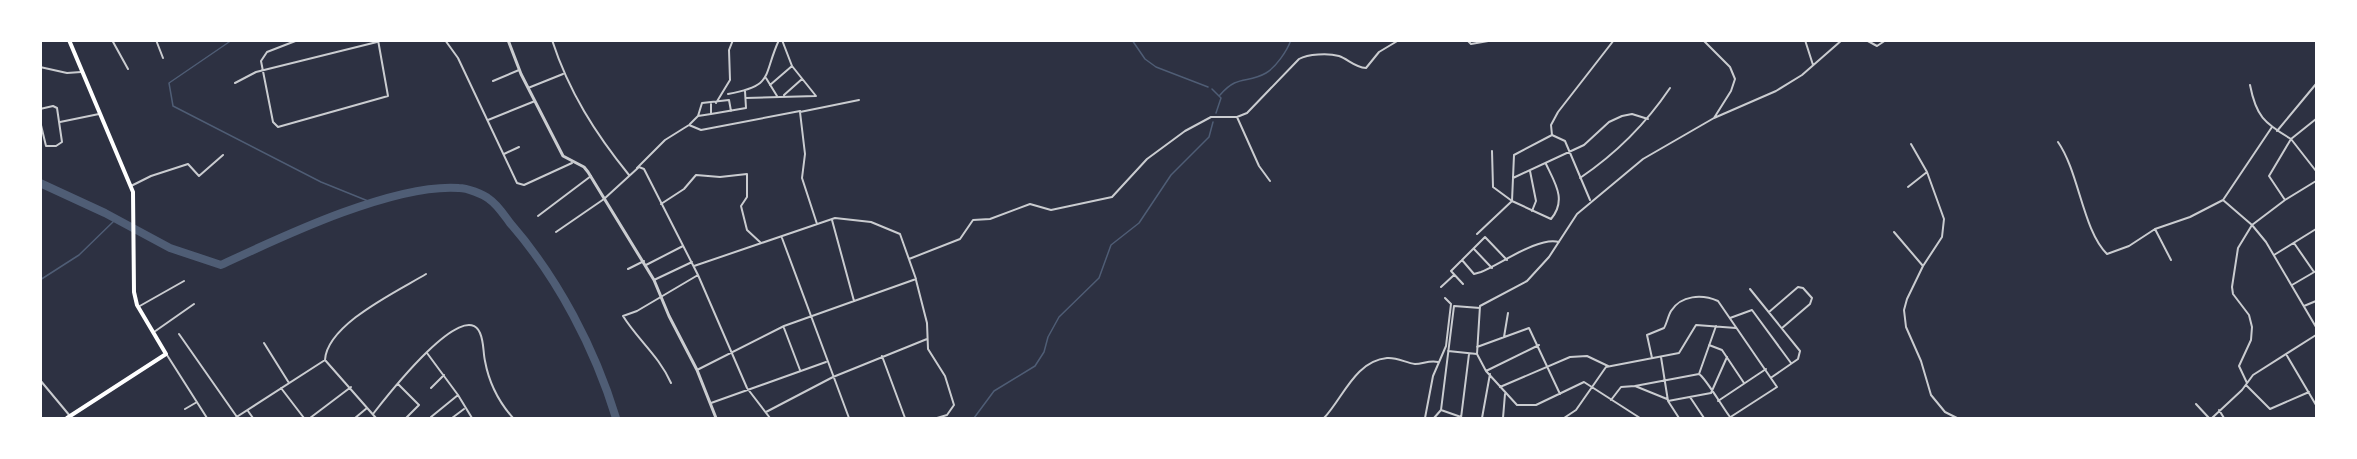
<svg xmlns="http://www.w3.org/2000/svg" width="2357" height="459" viewBox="0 0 2357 459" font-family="'Golos Text',sans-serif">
  <rect width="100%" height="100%" fill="#2d3142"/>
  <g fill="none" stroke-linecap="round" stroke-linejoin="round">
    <path stroke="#4f5d75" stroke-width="1.5" d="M232,40L169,83L173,106L321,182L373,203
      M1132,40L1145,59L1156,67L1208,87
      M1212,89L1221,98L1216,113
      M1220,95C1238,74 1247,84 1266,73C1276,67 1287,51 1291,40
      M40,280L79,255L116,219
      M974,418L994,391L1035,366L1044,352L1048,337L1059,317L1099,278L1111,245L1139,223L1171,175L1209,137L1213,122"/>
    <path stroke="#4f5d75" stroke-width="8" d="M40,183L105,213L170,248L221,265C281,237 394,183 459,188C467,188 483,194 489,199C497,204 504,215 510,223C558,278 595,349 616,418"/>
    <path stroke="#caccd0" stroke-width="2" d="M112,40L128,69
      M156,40L163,58
      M298,40L267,52L261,61L273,122L278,127L388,96L378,40
      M445,40L458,58L517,183L524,185L572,163
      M552,40C569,92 595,133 629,175
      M1467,40L1471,44L1494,40
      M1703,40L1730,67L1735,79L1731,91L1714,118
      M1805,40L1813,65
      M1866,40L1877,46L1886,40
      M40,67L67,73L81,72
      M766,78L777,96
      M493,81L519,70
      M235,83L256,72L377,42
      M770,85L792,66
      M2250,85C2256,116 2264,123 2291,139L2269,176L2285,200L2252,225L2266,242L2316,327
      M528,88L563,74
      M728,94C775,85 762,77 779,40
      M784,95L802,79
      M746,98L816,96L792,66L782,40
      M716,103L730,80L729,50L733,40
      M40,109L53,106L57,108L62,142L56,146H46L40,121
      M711,114L746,108L745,91
      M698,116L711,114V104
      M1237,117L1259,166L1270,181
      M2316,119L2291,139L2316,171
      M488,120L535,101
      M60,122L99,114
      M690,124L698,116L702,103L729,100L731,111
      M2277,131L2316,84
      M1552,135L1551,125L1558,112L1614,40
      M2058,142C2079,172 2083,231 2107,254L2129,246L2155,229
      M1911,144L1927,172L1944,219L1942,237L1923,266L1907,299L1904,310L1906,327L1921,361L1931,395L1945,412L1957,418
      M1492,151L1493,187L1512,201L1551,219C1567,200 1555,183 1546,164
      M504,154L519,147
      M637,168L665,140L689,125L701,130L800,111
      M1530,171L1536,201L1532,211
      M1513,178L1584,145L1609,122L1622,116L1632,114L1648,119
      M1580,178C1617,153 1645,125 1670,88
      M131,186L151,176L188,164L199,176L223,155
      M1908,187L1927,172
      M2223,200L2252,225L2238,248L2232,287L2233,294L2249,315L2252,327L2251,340L2239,366L2247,383
      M2285,200L2316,181
      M661,204L684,189L696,175L720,177L747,174V197L741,206L747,230L761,243
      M538,216L591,176
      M832,220L854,301
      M817,224L802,178L805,154L800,112L859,100
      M556,232L604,199L639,167L644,169L698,275L747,388L770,418
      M1894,232L1923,266
      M1477,234L1512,201L1514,155L1552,135L1565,141L1590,200
      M782,238L849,418
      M2294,243L2314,272
      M1474,249L1492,268
      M2274,255L2316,229
      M909,259L960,239L973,220L990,219L1030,204L1051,210L1112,197L1147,159L1185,131L1211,117H1237L1247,113L1299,59C1308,54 1328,53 1339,56C1348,59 1354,67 1366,68L1379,52L1399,40
      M1462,260L1474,274L1481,272C1501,264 1539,236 1559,242
      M2171,260L2155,229L2190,217L2223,200L2272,127
      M646,265L683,246
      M694,266L835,218L871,222L900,234L916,279L784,326L697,370
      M628,269L644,261
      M654,280L692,262
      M916,280L927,323L928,349L945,376L954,405L947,415L937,418
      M1463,284L1451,271L1485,237L1507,260
      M2292,285L2316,271
      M1441,287L1454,275
      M1750,289L1800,351L1798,359L1772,377
      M2304,306L2316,301
      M138,307L184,281
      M1769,312L1798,287L1803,288L1812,298L1810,304L1782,328
      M1730,318L1752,310L1791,363
      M784,328L800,370
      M154,332L194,304
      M179,334L237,417
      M1504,337L1508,313
      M264,343L289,383
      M1709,345L1722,350L1744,383
      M1477,347L1529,328L1560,394
      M1448,351L1477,354
      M427,353L458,395L472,418
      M2286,354L2316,405
      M167,355L207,418
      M882,356L905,418
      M1661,357L1668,401L1679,418
      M1652,358L1647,335L1664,328C1667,323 1668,316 1671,311C1681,295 1702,294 1718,301L1777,387L1729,418
      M325,360C327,324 398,291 426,274
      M1486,371L1539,345
      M1699,374L1716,326
      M40,380L70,416
      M671,383C659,356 638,340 623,316L637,311L698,275
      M398,384L419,405L406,418
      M2246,385L2270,409L2309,392
      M1635,386L1699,374C1705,377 1723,408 1730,417
      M1500,387L1570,357L1587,356L1608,366
      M281,388L304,418
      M431,388L444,375
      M1711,393L1727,357
      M1690,397L1704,418
      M1611,400L1621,387L1635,386L1667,399
      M1668,401L1711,393
      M1718,401L1766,369
      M711,403L826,362
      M2196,404L2209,418
      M185,409L197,402
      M1441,410L1461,417
      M2219,410L2224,418
      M248,411L253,418
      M766,412L833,377L927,339
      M373,414C384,400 464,296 480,333C484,342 483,352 485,361C489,383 498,401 513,418
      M431,417L458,395
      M235,418L325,360L376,418
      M310,418L351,387
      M355,418L367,408
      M452,418L464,409
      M1324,418C1343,398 1355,361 1387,358C1397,357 1406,363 1415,364C1423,364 1429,360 1438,362
      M1425,418L1433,376L1446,346L1451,304L1445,298
      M1434,418L1441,410L1454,306L1480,308
      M1461,418L1469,354
      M1482,418L1490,374
      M1503,418L1505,394
      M1564,418L1576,410L1606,367L1679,353L1696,325L1736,328
      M1640,418L1584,382L1536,405H1517L1486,371L1477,354L1480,306L1527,281L1549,257L1577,214L1643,159L1714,118L1776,91L1802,75L1842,40
      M2212,418L2242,390L2253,375L2316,335"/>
    <path stroke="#caccd0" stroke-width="3" d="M508,40L521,74L563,156L584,167L588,172L654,280L669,316L697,370L716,418"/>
    <path stroke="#fff" stroke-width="4" d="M67,418L166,354L137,305L134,292L133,192L69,40"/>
  </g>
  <rect width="2357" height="459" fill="none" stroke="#ffffff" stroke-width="84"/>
</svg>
